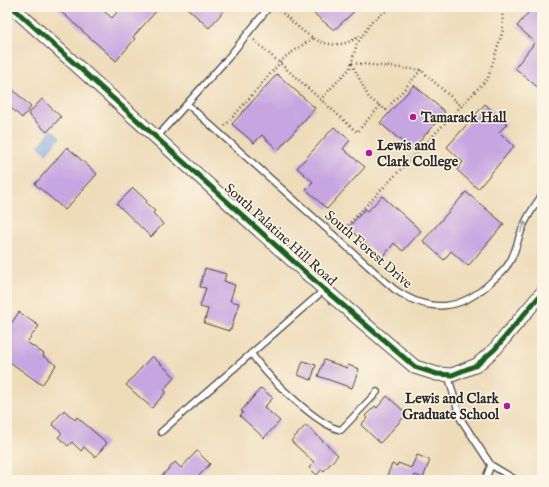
<svg xmlns="http://www.w3.org/2000/svg" width="549" height="487" viewBox="0 0 549 487" font-family="'IM FELL English',serif">
  <rect width="100%" height="100%" fill="#fcf5e5"/>
  <filter id="ink" filterUnits="userSpaceOnUse"><feTurbulence type="fractalNoise" baseFrequency=".025" numOctaves="2"/><feDisplacementMap in="SourceGraphic" scale="8" xChannelSelector="R" yChannelSelector="G"/><feConvolveMatrix kernelMatrix="1 2 1 2 8 2 1 2 1" color-interpolation-filters="sRGB"/></filter>
  <filter id="wash" filterUnits="userSpaceOnUse"><feTurbulence type="fractalNoise" baseFrequency=".012" numOctaves="4" result="noise"/><feDisplacementMap in="SourceGraphic" scale="16" xChannelSelector="R" yChannelSelector="G"/><feGaussianBlur stdDeviation="0.9" result="paint"/><feColorMatrix in="noise" values="0 0 0 0 0 0 0 0 0 0 0 0 0 0 0 0 0 1.4 0 .05"/><feComposite in="paint" operator="in"/></filter>
  <g filter="url(#wash)">
    <rect width="100%" height="100%" fill="#eedcb9"/>
    <path fill="#7aaae4" stroke="#526a88" d="M52,130L60,137L46,153L39,146Z"/>
    <g id="blocks">
      <path fill="#c6a5e1" d="M56,7H99L112,18L121,7H160L133,37L135,39L116,61Z
        M186,7H227L209,28Z
        M306,7H359L334,30Z
        M533,7H542V91L515,68L535,42L517,26Z
        M277,74L315,108L278,150L262,135L254,143L232,124Z
        M7,84L31,107L22,118L7,104Z
        M414,85L445,112L412,150L380,123Z
        M42,99L61,117L47,132L28,114Z
        M485,104L507,124L499,132L514,146L478,189L457,170L463,162L447,147Z
        M334,127L350,140L343,149L365,167L327,209L306,189L313,182L297,168Z
        M67,147L97,174L65,210L35,184Z
        M133,188L147,201L146,203L155,211L153,213L163,224L151,237L117,204Z
        M466,192L504,224L468,266L451,251L444,260L423,241Z
        M382,196L421,231L403,251L394,243L382,258L348,228L365,209L368,211Z
        M205,268L226,274L224,281L235,285L230,301L239,303L231,329H229V331L204,323L208,309L200,307L206,288L200,287Z
        M19,312L39,326L27,342L44,354L43,356L56,365L42,385L7,360V330Z
        M152,356L175,377L164,389L166,392L152,408L126,385Z
        M324,360L347,368L348,365L359,369L352,388L318,376Z
        M303,361L316,365L311,380L298,375Z
        M261,388L273,398L264,407L280,421L264,438L240,416L243,412L241,411Z
        M387,396L407,414L380,443L361,425L367,418L365,416L375,406L377,408Z
        M64,410L75,420L77,417L107,443L95,457L84,447L81,451L72,442L68,446L58,437L62,433L52,424Z
        M306,425L338,455L324,471L322,469L317,475L309,468L314,462L291,441Z
        M197,451L210,464L195,480H158L175,462L181,468Z
        M417,455L430,460L423,478L415,475L413,480H385L392,464L397,466L398,463L411,468Z"/>
    </g>
  </g>
  <g filter="url(#ink)">
    <use href="#blocks" fill-opacity="0" stroke="#484640" stroke-width="1"/>
    <g fill="none" stroke-linecap="round" stroke-linejoin="round">
      <g stroke="#484640" stroke-width="8">
        <path id="service" d="M187,104L394,289C430,314 461,311 492,281C498,276 505,270 509,263C515,254 517,242 521,232C526,218 534,206 542,195
          M157,137L228,58L269,7
          M251,353C265,374 316,425 341,430L377,392
          M448,375L460,418L491,465L516,480
          M161,432L324,290
          M485,480L491,465"/>
      </g>
      <g stroke="#484640" stroke-width="15">
        <path id="tertiary" d="M12,7L324,289L415,367L437,374L452,375L477,365L495,349L542,293"/>
      </g>
      <path stroke="#484640" stroke-width="2.5" stroke-dasharray="1 3" stroke-linecap="butt" d="M277,8C302,30 326,60 361,35
        M254,40L357,132L380,106L386,110L421,70
        M352,63L421,70L462,107
        M352,64L369,98L380,106
        M320,100L350,68L357,44L372,21L392,7
        M225,126L285,57L313,38
        M342,231L488,78L503,30L502,7"/>
      <use href="#service" stroke="#fff" stroke-width="5.5"/>
      <use href="#tertiary" stroke="#fff" stroke-width="13"/>
      <g stroke="#fcf5e5" stroke-width="8">
        <path id="cycleway" d="M12,7L324,289L415,367L437,374L452,375L477,365L495,349L542,293"/>
      </g>
      <use href="#cycleway" stroke="#1b5e20" stroke-width="5"/>
    </g>
    <defs><path id="oneway-shaft" d="M-6 0H5M1.5-3L5.5 0L1.5 3" fill="none" stroke-width="1.6" stroke-linecap="round" stroke-linejoin="round"/></defs>
    <use stroke="#a0a0a0" href="#oneway-shaft" transform="translate(523 227) rotate(-66)"/>
  </g>
  <g fill="#b5179e" stroke="#fcf5e5" stroke-width="1.5">
    <circle cx="413" cy="117" r="4"/>
    <circle cx="369" cy="153" r="4"/>
    <circle cx="507" cy="406" r="4"/>
  </g>
  <g text-anchor="middle" stroke-width="3" stroke-linejoin="round" paint-order="stroke">
    <g font-size="14" font-weight="bold" fill="#2b2b2b" stroke="#fcf5e5" text-anchor="start">
      <text x="421" y="122">Tamarack Hall</text>
      <text x="377" y="150">Lewis and<tspan x="377" dy="16">Clark College</tspan></text>
      <text x="499" y="403" text-anchor="end">Lewis and Clark<tspan x="499" dy="16">Graduate School</tspan></text>
    </g>
    <g font-size="14" fill="#2b2b2b" stroke="#fcf5e5">
      <text transform="translate(281 234) rotate(42)" y="5">South Palatine Hill Road</text>
      <text transform="translate(369 249) rotate(41)" y="5">South Forest Drive</text>
    </g>
  </g>
  <rect width="549" height="487" fill="none" stroke="#fcf5e5" stroke-width="24"/>
</svg>
